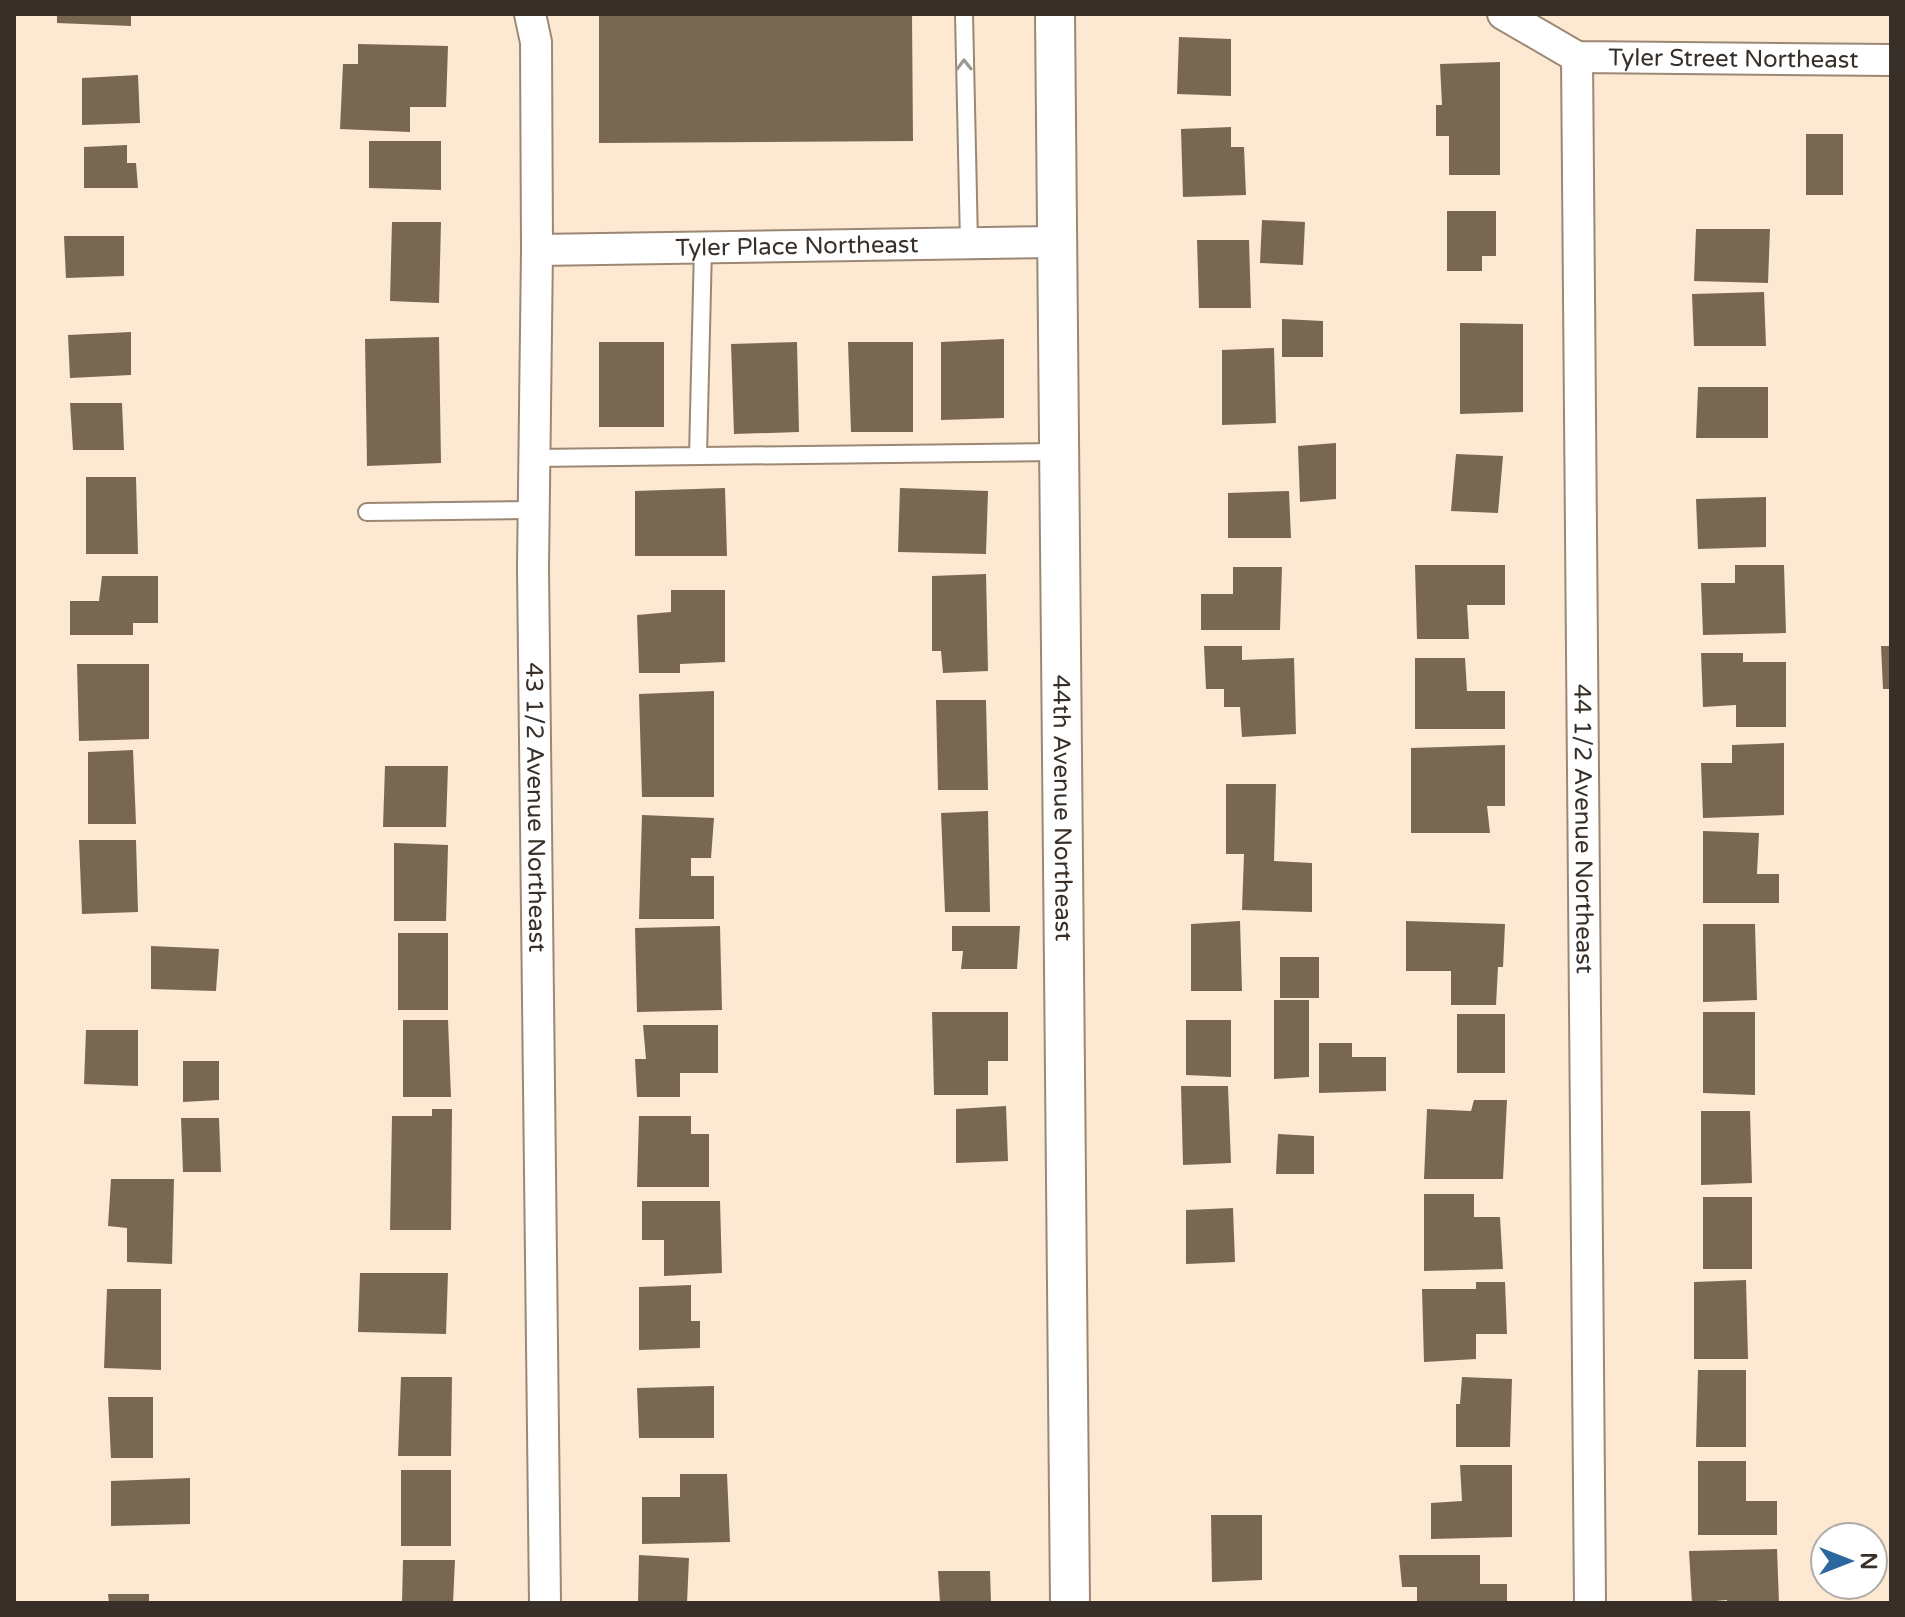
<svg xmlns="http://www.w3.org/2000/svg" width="1905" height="1617" viewBox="0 0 1905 1617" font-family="'Varela Round',sans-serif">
  <rect width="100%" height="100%" fill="#fde8d2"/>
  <path fill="#786853" d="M57,14H131V26L57,23Z
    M599,14H912L913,141L599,143Z
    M1179,37L1231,39V96L1177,94Z
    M358,44L448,46L446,107H410V132L340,129L343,64H358Z
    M1500,62V175H1449V136H1436V105H1442L1440,64Z
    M138,75L140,123L82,125V78Z
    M1231,127V147H1244L1246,195L1183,197L1181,129Z
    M1806,134H1843V195H1806Z
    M369,141H441V190L369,188Z
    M127,145V163H136L138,188H84V147Z
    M1447,211H1496V256H1482V271H1447Z
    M1262,220L1305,222L1303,265L1260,263Z
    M392,222H441L439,303L390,301Z
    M1696,229H1770L1768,283L1694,281Z
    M64,236H124V276L66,278Z
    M1197,240H1249L1251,308H1199Z
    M1764,292L1766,346H1694L1692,294Z
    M1282,319L1323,321V357H1282Z
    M1460,323L1523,324V412L1460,414Z
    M131,332V375L70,378L68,335Z
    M439,337L441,463L367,466L365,339Z
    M1004,339V418L941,420V342Z
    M599,342H664V427H599Z
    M797,342L799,432L734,434L731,344Z
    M848,342H913V432H851Z
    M1274,348L1276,423L1222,425V350Z
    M1698,387H1768V438H1696Z
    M70,403H122L124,450H73Z
    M1336,443V499L1300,502L1298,446Z
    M1456,454L1503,456L1498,513L1451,511Z
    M86,477H136L138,554H86Z
    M725,488L727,556H635V491Z
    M900,488L988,491L986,554L898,552Z
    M1289,491L1291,538H1228V493Z
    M1766,497V547L1698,549L1696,499Z
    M1415,565H1505V605H1467L1469,639H1417Z
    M1735,565H1784L1786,633L1703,635L1701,583H1735Z
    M1233,567H1282L1280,630H1201V594H1233Z
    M986,574L988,671L943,673L941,651H932V576Z
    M102,576H158V623H133V635H70V601H99Z
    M671,590H725V662L680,664V673H639L637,615L671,612Z
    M1204,646H1242V660L1294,658L1296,734L1242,737L1240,707H1224V689H1206Z
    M1881,646H1891V689H1883Z
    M1701,653H1743V662H1786V727H1736V705L1703,707Z
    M1415,658H1465L1467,691H1505V729H1415Z
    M77,664H149V739L79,741Z
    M714,691V797H642L639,694Z
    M936,700H986L988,790H938Z
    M1784,743V815L1703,818L1701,763H1732V745Z
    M1505,745V806H1487L1490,833H1411V748Z
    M133,750L136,824H88V752Z
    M385,766H448L446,827H383Z
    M1226,784H1276L1274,861L1312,863V912L1242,910L1244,854H1226Z
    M988,811L990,912H945L941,813Z
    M642,815L714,818L711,858H691V876H714V919H639Z
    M1703,831L1759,833L1757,874H1779V903H1703Z
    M79,840H136L138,912L82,914Z
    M394,843L448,845L446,921H394Z
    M1240,921L1242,991H1191V924Z
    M1406,921L1505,924L1503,967H1498L1496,1005H1451V971H1406Z
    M1703,924H1755L1757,1000L1703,1002Z
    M720,926L722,1010L637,1012L635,928Z
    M952,926H1020L1017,969H961L963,951H952Z
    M398,933H448V1010H398Z
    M151,946L219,949L216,991L151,989Z
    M1280,957H1319V998H1280Z
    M1274,1000H1309V1077L1274,1079Z
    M932,1012H1008V1061H988V1095H934Z
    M1703,1012H1755V1095L1703,1093Z
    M1457,1014H1505V1073H1457Z
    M403,1020H448L451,1097H403Z
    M1186,1020H1231V1077L1186,1075Z
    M643,1025H718V1073H680V1097H637L635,1059H646Z
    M86,1030H138V1086L84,1084Z
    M1319,1043H1352V1057H1386V1091L1319,1093Z
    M183,1061H219V1100L183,1102Z
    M1181,1086H1228L1231,1163L1183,1165Z
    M1474,1100H1507L1503,1179H1424L1427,1109L1471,1111Z
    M1006,1106L1008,1161L956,1163V1109Z
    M432,1109H452L451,1230H390L392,1116H432Z
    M1701,1111H1750L1752,1183L1701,1185Z
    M639,1116H691V1134H709V1187H637Z
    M181,1118H219L221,1172H183Z
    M1278,1134L1314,1136V1174H1276Z
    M111,1179H174L172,1264L127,1262V1228L108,1226Z
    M1424,1194H1474V1217H1500L1503,1269L1424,1271Z
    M1703,1197H1752V1269H1703Z
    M642,1201H720L722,1273L664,1276V1240H642Z
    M1233,1208L1235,1262L1186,1264V1210Z
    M360,1273H448L446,1334L358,1332Z
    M1746,1280L1748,1359H1694V1282Z
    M1476,1282H1505L1507,1334H1476V1359L1424,1362L1422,1289H1476Z
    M691,1285V1321H700V1348L639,1350V1287Z
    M107,1289H161V1370L104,1368Z
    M1698,1370H1746V1447H1696Z
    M401,1377H452L451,1456H398Z
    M1462,1377L1512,1379L1510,1447H1456V1404H1460Z
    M714,1386V1438H639L637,1388Z
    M108,1397H153V1458H111Z
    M1698,1461H1746V1501H1777V1535H1698Z
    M1460,1465H1512V1537L1431,1539V1503L1462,1501Z
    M401,1470H451V1546H401Z
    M680,1474H727L730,1542L642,1544V1497H680Z
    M190,1478V1524L111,1526V1481Z
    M1211,1515H1262V1580L1212,1582Z
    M1777,1549L1779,1603H1727V1600L1692,1603L1689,1551Z
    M639,1555L689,1558L687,1603H638Z
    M1399,1555H1480V1584H1507V1603H1417V1587H1402Z
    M403,1560H455L453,1603H402Z
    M938,1571H990L991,1603H940Z
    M108,1594H149V1603H109Z"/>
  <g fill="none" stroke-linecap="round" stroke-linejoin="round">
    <g stroke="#9b8874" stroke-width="20">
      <path id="service" d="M964,14L969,243
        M698,456L703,247
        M534,458L1057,452
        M367,512L533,510"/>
    </g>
    <g stroke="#9b8874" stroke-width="34">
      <g id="minor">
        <path id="s1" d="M530,14L536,42L537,250L533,568L545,1603"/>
        <path id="s2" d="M1503,14L1577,57L1891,60"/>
        <path id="s3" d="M1577,57L1590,1603"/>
        <path id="s4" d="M537,250L1056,242"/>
      </g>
    </g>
    <g stroke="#9b8874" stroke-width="42">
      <g id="tertiary">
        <path id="s5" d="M1055,14L1070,1603"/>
      </g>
    </g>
    <use href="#service" stroke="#fff" stroke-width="16"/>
    <use href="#minor" stroke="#fff" stroke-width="30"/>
    <use href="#tertiary" stroke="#fff" stroke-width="38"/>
  </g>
  <defs><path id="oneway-chevron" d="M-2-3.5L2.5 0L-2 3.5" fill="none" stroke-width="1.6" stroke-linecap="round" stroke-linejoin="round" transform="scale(2)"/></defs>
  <use stroke="#9c9894" href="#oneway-chevron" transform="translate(964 65) rotate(-91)"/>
  <g text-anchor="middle" stroke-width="8" stroke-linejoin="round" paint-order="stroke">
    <g font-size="24" fill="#383028" stroke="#fff">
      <text dy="8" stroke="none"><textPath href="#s2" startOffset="242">Tyler Street Northeast</textPath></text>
      <text dy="8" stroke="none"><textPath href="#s4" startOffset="260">Tyler Place Northeast</textPath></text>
      <text dy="8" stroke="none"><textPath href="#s1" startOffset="794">43 1/2 Avenue Northeast</textPath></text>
      <text dy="8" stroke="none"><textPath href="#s5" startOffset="794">44th Avenue Northeast</textPath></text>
      <text dy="8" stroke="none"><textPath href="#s3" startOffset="772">44 1/2 Avenue Northeast</textPath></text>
    </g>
  </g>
  <rect width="1905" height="1617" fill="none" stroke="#383028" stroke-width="32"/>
  <g transform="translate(1849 1561) rotate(90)"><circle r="38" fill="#ffffff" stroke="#afaca9" stroke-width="2"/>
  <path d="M0-6L14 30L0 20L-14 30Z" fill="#2c679f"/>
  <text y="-12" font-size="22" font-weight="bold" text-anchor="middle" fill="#383028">N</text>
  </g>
</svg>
